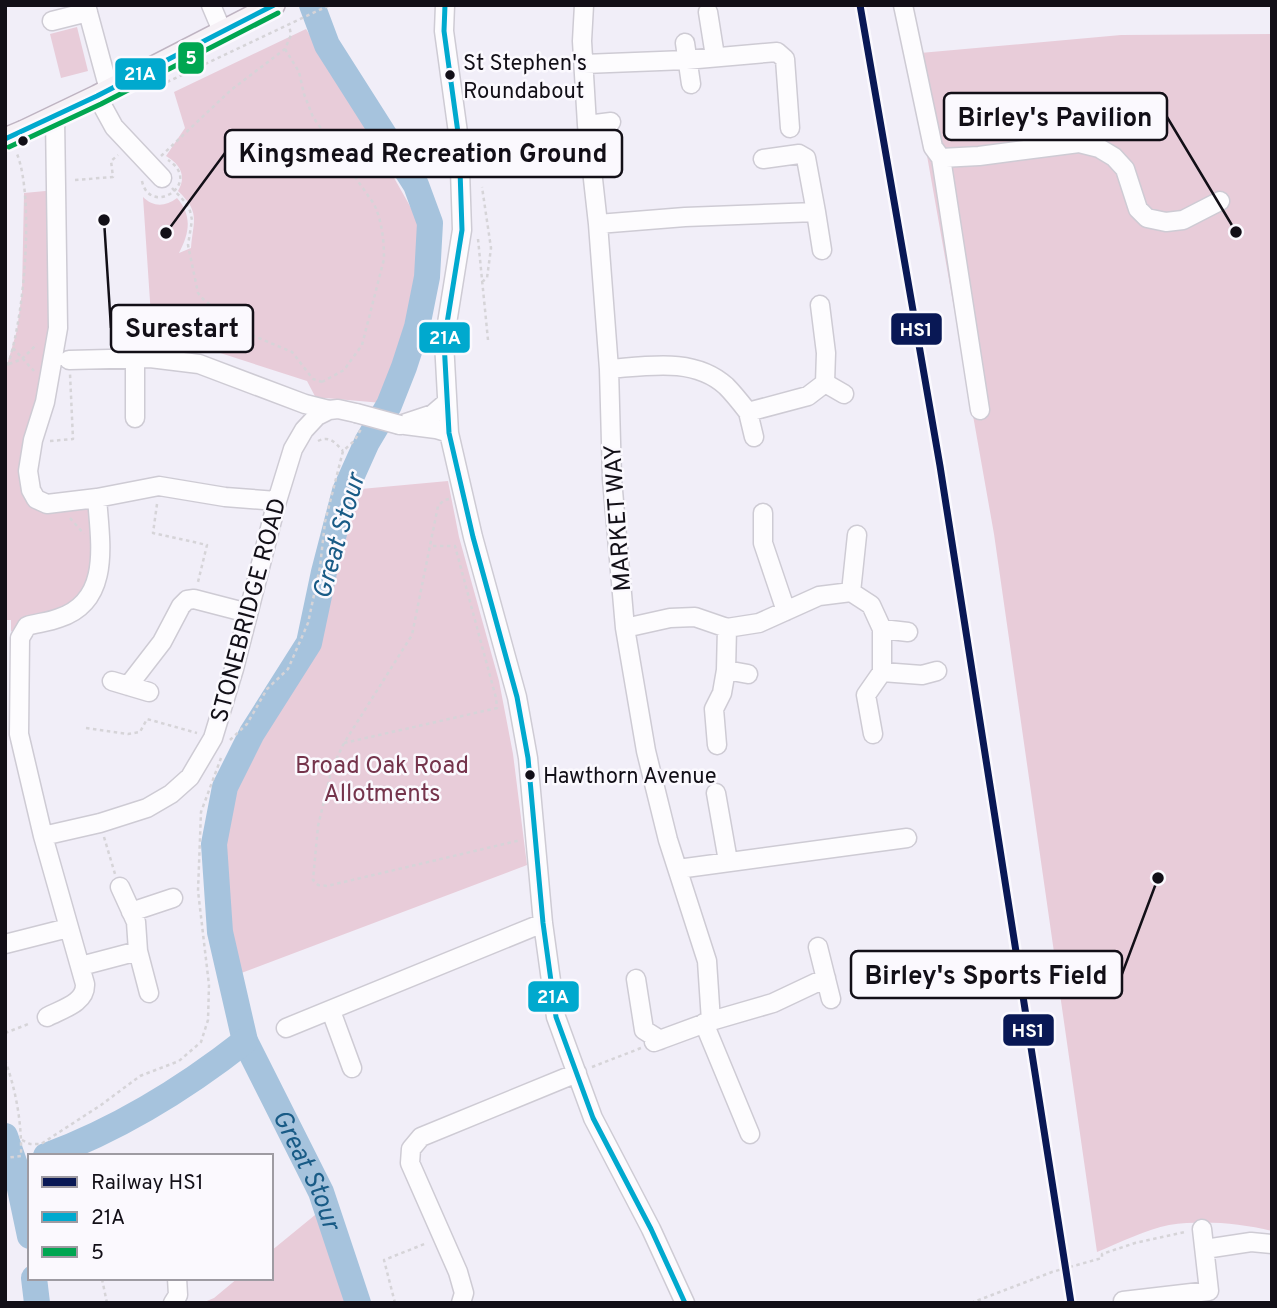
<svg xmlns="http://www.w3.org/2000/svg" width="1277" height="1308" viewBox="0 0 1277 1308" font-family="Overpass,sans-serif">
  <rect width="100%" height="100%" fill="#f1eef8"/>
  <path fill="#e8ccd9" d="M77,27L88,71L61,78L50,34Z
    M306,29L335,73L415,215L423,245L416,300L382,403L325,398L318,402L307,381L152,331L143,197C153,207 165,207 177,198C193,216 189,234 179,253L191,248C193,220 201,213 178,191C187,176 180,164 166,156L185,128L174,92Z
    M1272,34V1231C1238,1223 1204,1220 1169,1225C1147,1229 1119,1243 1097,1252L994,534L909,54L1121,35Z
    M56,190L58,328L33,440L36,499L97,498L95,586L20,638L11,631V620H5V372L17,330L22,292L24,193Z
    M448,481L459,537L499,681L513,754L527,865L236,975L224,927L221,895L220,845L229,788L255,734L312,644L350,490Z
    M326,1206L371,1303H202L214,1298L238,1278H271V1251Z"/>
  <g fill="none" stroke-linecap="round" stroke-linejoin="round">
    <g stroke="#a6c3dd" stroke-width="26">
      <path id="s1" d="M312,5L327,45L416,185L430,223L427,277L417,327L404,367L389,405L367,442L345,491L324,572L309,643L252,733L225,787L214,844L220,932L245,1041L321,1192L358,1303"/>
      <path d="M5,1136L15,1165L30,1236"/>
      <path d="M46,1156C119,1129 184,1089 245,1041"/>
      <path d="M34,1278L37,1303"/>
    </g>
    <g stroke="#cecbd4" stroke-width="21">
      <path id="minor" d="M86,5L109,90
        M211,5L222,31
        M445,5L444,31L459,140L462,230L444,342L449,433L473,537L517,697L528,758L543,923L556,1017L593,1118L651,1229L685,1303
        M584,5L582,41L587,125L598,224L609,369L612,479L625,628L646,751L668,840L707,961L711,1021
        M903,5L933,147L941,158L979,156L1079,143L1099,148L1114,157L1125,169L1138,209L1147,218L1166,222L1183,220L1220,201
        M708,12L715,56
        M52,21L88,12
        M685,43L691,84
        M584,64L686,60L777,52L785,59L790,128
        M97,96L114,127L162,178
        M55,117L58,328L45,402L33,440L28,471L31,490L36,499L47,504L97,498L159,486L225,497L277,501
        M587,125L611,122
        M941,158L980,410
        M816,212L822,250
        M598,224L685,217L816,212L806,158L799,154L763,159
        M69,360L150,358L199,364L305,404L329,410
        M609,369C648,366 694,357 726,386C734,394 741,403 748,412L808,396L825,383L826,353L820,305
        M825,383L844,394
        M748,412L754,437
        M135,418V358
        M400,425L433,414L447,402
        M405,425L436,429L449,433
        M763,513V543L786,611
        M851,592L857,535
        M625,628L670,618L695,617L727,628L759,623L819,596L851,592L871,605L882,629V672L866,695L873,734
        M882,629L908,632
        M20,638L19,734L43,836L85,984C86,1003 62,1009 47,1017
        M20,638L27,626C37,623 49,622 59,618C112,601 100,541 97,498
        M726,670L748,674
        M882,672L922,675L937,671
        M112,681L149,692
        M128,686L162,642L181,606L187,600L194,599L248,613
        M717,745L714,709L722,693L726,670L727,628
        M716,793L728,861
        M43,836L100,823L147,808L171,794L190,777L213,738L234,669L277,501L293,449L304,430L317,416L329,410L338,409L356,413
        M678,869L907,838
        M120,887L136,922L138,951L149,993
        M131,912L173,898
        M5,944L68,928
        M818,947L831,999
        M81,966L138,951
        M636,979L644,1030L660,1040
        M331,1011L352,1068
        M704,1023L750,1134
        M286,1028L543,923
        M654,1042L711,1021L773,1003L826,978
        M1205,1249L1251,1242L1272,1244
        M1123,1301L1209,1291L1202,1229
        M173,1303L178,1295L177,1278
        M461,1303L464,1293L458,1272L410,1163L411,1149L421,1137L577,1073"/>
    </g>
    <g stroke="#bfb4c2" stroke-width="24">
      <path id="major" d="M24,131L97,96L274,5"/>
    </g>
    <path stroke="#d6d4d8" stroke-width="2.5" stroke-dasharray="3.5 3.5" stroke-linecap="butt" d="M285,49L299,72L304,94L313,117L374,204C382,221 384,240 384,259L362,345L344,370L322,382
      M167,82L330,5
      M161,156L231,90L285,49L291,35L289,25
      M75,180L113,177L111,161L118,155
      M142,181C150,218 204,183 168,160
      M172,188L186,203L190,211L192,220L188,245L198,293L203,299L242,331L292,352L313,379L322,382
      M478,239L488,340
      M482,282L487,278L491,248L482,187
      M157,343L158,333
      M13,348L34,371
      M9,364L22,359L37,344
      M5,372C24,328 35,198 17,154
      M50,441L73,439L70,374
      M318,441C330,435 335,443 343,451
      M449,499L444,500L438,506L412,635L344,743L332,768L318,826L313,880L318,885L327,886L521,840
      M157,504L153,533L207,545L198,582
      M70,518L84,534
      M86,728L128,734L140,732L147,719L197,733
      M230,740L247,724L267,689L288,669L308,623L320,567L325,522L343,451L355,440L361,429
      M344,743L497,708L496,698L455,546H433
      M104,837L115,874
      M5,1033L31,1023
      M5,1060C16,1090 22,1124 21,1156L5,1158
      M592,1067L641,1048
      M22,1140L30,1144H41L101,1105L140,1076L179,1061L201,1042L208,1020L209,985L198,891L201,812L221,758
      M102,1279L107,1303
      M395,1303L384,1260L427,1243
      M971,1303L1052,1272L1102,1258V1254L1135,1243L1185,1232"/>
    <use href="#minor" stroke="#fdfcfe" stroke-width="18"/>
    <use href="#major" stroke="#f6f1f6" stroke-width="21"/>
    <g stroke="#cecbd4" stroke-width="21" stroke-linecap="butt">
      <path id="minor-bridge" d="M356,413L400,425"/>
    </g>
    <g stroke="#bfb4c2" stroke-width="24" stroke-linecap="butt">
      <path id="major-bridge" d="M5,139L24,131"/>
    </g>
    <use href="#minor-bridge" stroke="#fdfcfe" stroke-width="18"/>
    <use href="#major-bridge" stroke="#f6f1f6" stroke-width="21"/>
    <g stroke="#fbf9fe" stroke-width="10">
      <path id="bus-1" d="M445,5L444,31L459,140L462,230L444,342L449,433L473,537L517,697L528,758L543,923L556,1017L593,1118L651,1229L685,1303
        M5,139L97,96L274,5"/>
    </g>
    <g stroke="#fbf9fe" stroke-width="10">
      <path id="bus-2" d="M9,147L101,104L278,13"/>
    </g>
    <use href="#bus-1" stroke="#00a9ce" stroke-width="5"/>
    <use href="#bus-2" stroke="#00a651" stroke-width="5"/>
    <g stroke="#fbf9fe" stroke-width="12">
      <path id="rail-1" d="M860,5L940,466L1071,1303"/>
    </g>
    <use href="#rail-1" stroke="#091855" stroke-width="7"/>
  </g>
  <g fill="#120f17" stroke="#fbf9fe" stroke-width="2.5">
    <circle cx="450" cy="75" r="6"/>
    <circle cx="23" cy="141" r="6"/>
    <circle cx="530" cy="775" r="6"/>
  </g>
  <g text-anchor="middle" stroke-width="5" stroke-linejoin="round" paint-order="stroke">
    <g font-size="22" fill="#120f17" stroke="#fbf9fe" text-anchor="start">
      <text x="463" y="70">St Stephen's<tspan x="463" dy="28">Roundabout</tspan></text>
      <text x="543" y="783">Hawthorn Avenue</text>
    </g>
    <g font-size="24" fill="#120f17" stroke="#fbf9fe">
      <text transform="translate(617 518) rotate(-94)" y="8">MARKET WAY</text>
      <text transform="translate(248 610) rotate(-75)" y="8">STONEBRIDGE ROAD</text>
    </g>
    <g font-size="24" fill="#75344c" stroke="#fbf9fe">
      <text x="382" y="773">Broad Oak Road<tspan x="382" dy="28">Allotments</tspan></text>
    </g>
    <g font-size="26" font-style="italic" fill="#195b86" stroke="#fbf9fe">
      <text transform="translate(338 536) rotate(-74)" y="9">Great Stour</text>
      <text dy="9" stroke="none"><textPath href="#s1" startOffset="1258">Great Stour</textPath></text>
    </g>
  </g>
  <path fill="none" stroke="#120f17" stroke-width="2.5" d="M1236 232L1167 117M166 233L225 153M104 220L111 328M1158 878L1122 974"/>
  <g fill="#120f17" stroke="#fbf9fe" stroke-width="2.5">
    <circle cx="1236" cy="232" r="7"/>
    <circle cx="166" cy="233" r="7"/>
    <circle cx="104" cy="220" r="7"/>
    <circle cx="1158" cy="878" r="7"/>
  </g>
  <g fill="#fbf9fe" stroke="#120f17" stroke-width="2.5">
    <rect x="944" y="93" width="223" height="47" rx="7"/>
    <rect x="225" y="130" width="397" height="47" rx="7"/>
    <rect x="111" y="305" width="142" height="47" rx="7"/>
    <rect x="851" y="951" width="271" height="47" rx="7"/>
  </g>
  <g font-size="26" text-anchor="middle" font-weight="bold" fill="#120f17">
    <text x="1055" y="126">Birley's Pavilion</text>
    <text x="423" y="162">Kingsmead Recreation Ground</text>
    <text x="182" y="337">Surestart</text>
    <text x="986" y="984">Birley's Sports Field</text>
  </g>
  <g stroke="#fbf9fe" stroke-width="2.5">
    <rect x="177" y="41" width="28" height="34" rx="7" fill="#00a651"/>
    <rect x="114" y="57" width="53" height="34" rx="7" fill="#00a9ce"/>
    <rect x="890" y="312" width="53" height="34" rx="7" fill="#091855"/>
    <rect x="418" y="321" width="53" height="33" rx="7" fill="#00a9ce"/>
    <rect x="527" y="980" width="53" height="33" rx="7" fill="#00a9ce"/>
    <rect x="1002" y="1013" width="53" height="34" rx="7" fill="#091855"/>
  </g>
  <g font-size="19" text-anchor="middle" font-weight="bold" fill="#fff">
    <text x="191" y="64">5</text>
    <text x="140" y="80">21A</text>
    <text x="916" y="336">HS1</text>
    <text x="445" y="344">21A</text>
    <text x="553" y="1003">21A</text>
    <text x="1028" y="1037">HS1</text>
  </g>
  <rect width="1277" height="1308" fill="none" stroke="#120f17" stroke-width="14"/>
  <rect x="28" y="1154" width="245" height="126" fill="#fbf9fe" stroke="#9e9ba2" stroke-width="2"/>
  <rect x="42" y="1177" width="35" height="10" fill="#091855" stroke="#9e9ba2" stroke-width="2"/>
  <text x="91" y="1189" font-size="21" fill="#120f17">Railway HS1</text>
  <rect x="42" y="1212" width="35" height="10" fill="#00a9ce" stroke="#9e9ba2" stroke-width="2"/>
  <text x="91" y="1224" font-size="21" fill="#120f17">21A</text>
  <rect x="42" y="1247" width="35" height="10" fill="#00a651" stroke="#9e9ba2" stroke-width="2"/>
  <text x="91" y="1259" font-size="21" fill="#120f17">5</text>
</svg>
